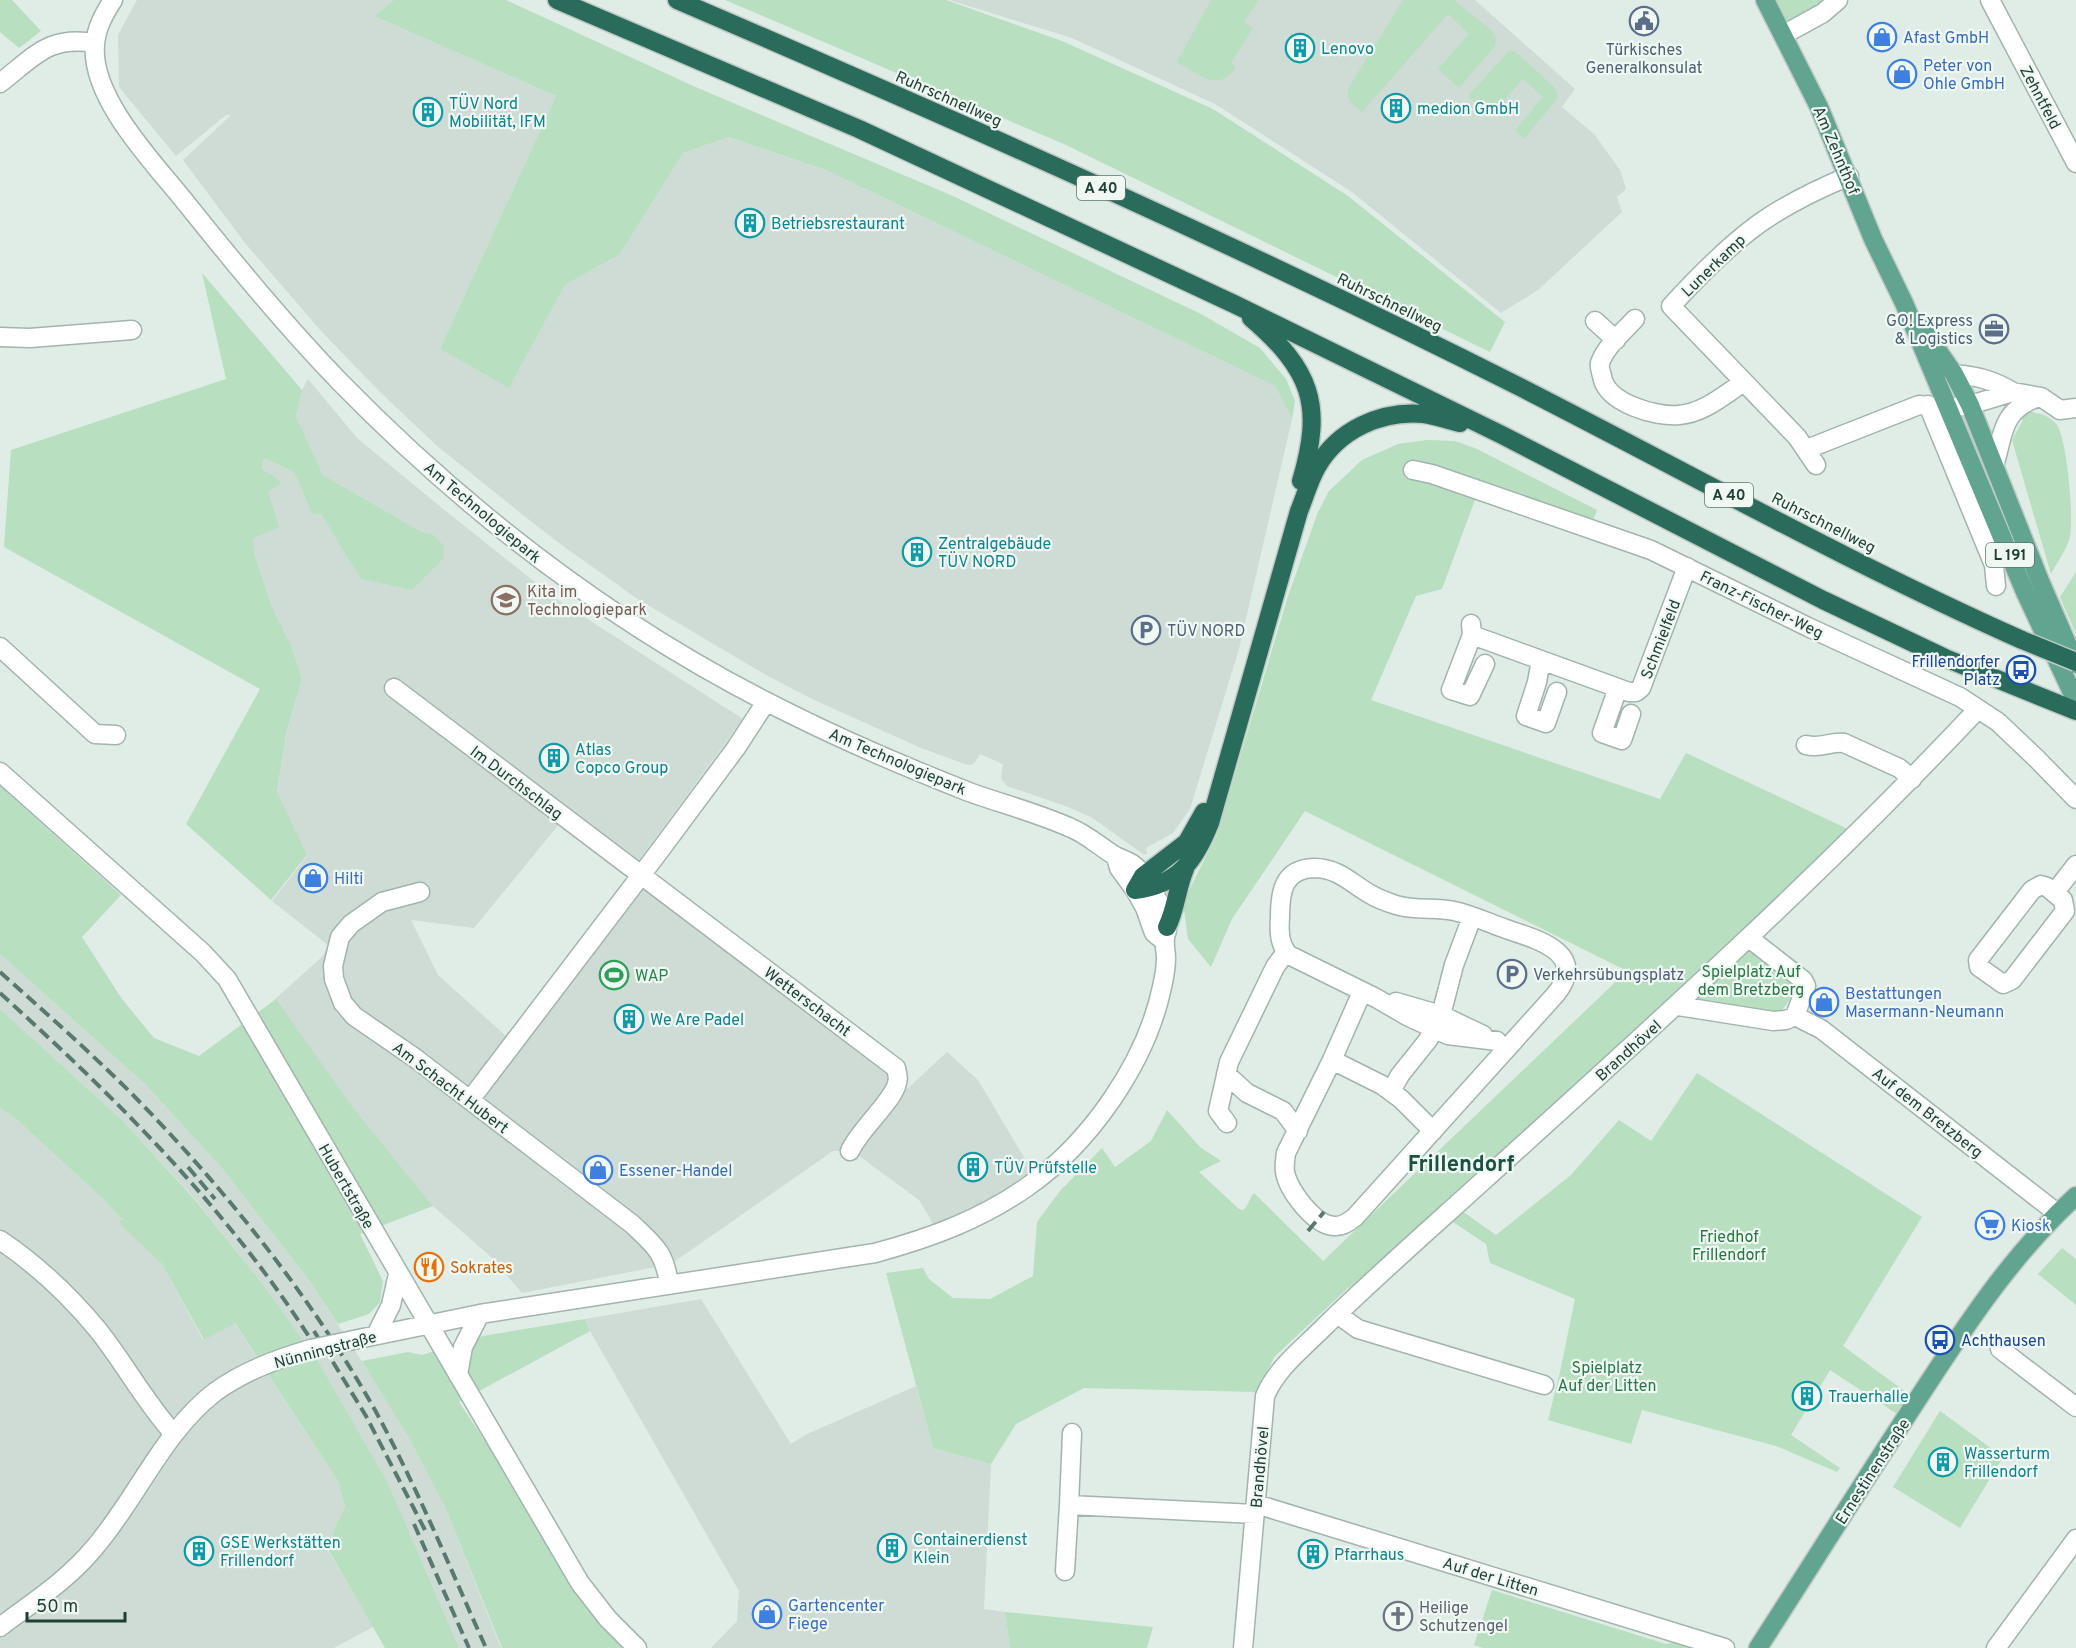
<svg xmlns="http://www.w3.org/2000/svg" width="2076" height="1648" viewBox="0 0 2076 1648" font-family="Overpass,sans-serif">
  <rect width="100%" height="100%" fill="#e0ece6"/>
  <path fill="#cedcd5" d="M137,0H394L374,16L556,96L440,349L509,388L565,285L620,254L683,153L729,137L826,170L1275,386L1292,419L1239,649L1190,809L1173,833L1146,848L1147,854H1143L1091,817L1068,807L1007,786L1001,779L1003,764L980,754L975,762L971,765L965,764L921,748L812,699L768,676L639,600L559,543L523,515L436,445L379,391L322,332L245,243L183,160L231,115H226L176,156L119,87L118,35Z
    M949,0H1475L1575,89L1562,107L1594,134L1620,170L1626,189L1617,197L1622,212L1538,290L1501,313L1352,192L1215,104L1072,38Z
    M308,379L357,438L442,508L555,598L743,719L635,866L560,823L474,928L411,920L438,975L506,1036L629,879L763,975L907,1089L947,1052L978,1080L1034,1174L935,1233L930,1218L919,1200L851,1150L833,1151L671,1264L522,1293L491,1257L433,1206L350,1104L275,999L323,956L328,945L272,901L307,856L277,793L286,735L302,679L291,645L272,607L255,556L253,539L278,527L267,491L282,484L278,479L262,469L264,458L294,472L313,515L321,514L362,579L412,590L420,580L432,534L422,532L323,475L296,416L302,390Z
    M0,954L145,1084L221,1167L309,1280L387,1400L408,1436L446,1509L501,1648H459L388,1483L318,1361L265,1287L196,1200L123,1121L0,1009Z
    M0,1108L14,1117L102,1198L122,1219L120,1223L155,1256L162,1264L203,1340L234,1322L338,1481L345,1507L337,1523L328,1550L373,1627L334,1648H0Z
    M701,1299L791,1444L805,1435L916,1386L933,1448L991,1464L984,1609L1005,1612L1010,1648H711L737,1621L739,1591L590,1331L585,1319Z"/>
  <path fill="#b7dfc0" d="M0,0H12L41,31L19,48L0,32Z
    M394,0H506L700,89L953,196L1201,314L1260,348L1286,379L1295,401L1292,419L1275,386L826,170L729,137L683,153L620,254L565,285L509,388L440,349L556,96L374,16Z
    M725,0H946L1062,41L1213,109L1348,196L1505,322L1490,352L1066,145Z
    M1211,0H1259L1244,22L1253,28L1231,63L1236,67C1218,94 1199,74 1177,62Z
    M1403,0H1454L1492,31L1496,38L1495,46L1459,88L1438,69L1469,34L1448,14L1362,112C1353,104 1345,99 1349,87Z
    M1768,0H1836L1784,32Z
    M1509,51H1513L1518,54L1555,88L1558,93L1556,100L1524,139L1515,130L1543,97L1523,79L1490,116L1468,96Z
    M202,273L302,390L296,416L323,475L422,532L432,534L444,546L443,559L412,590L361,579L321,514L313,515L294,472L264,458L262,469L278,479L282,484L268,491L279,527L253,539L255,556L272,607L291,645L302,679L286,734L277,792L307,855L271,900L186,824L260,689L4,547L11,450L226,379Z
    M2028,412C2039,412 2050,416 2057,425C2067,440 2074,518 2070,536C2067,550 2057,562 2051,574L2012,440L2023,420L2016,418Z
    M1427,440L1455,441L1477,449L1597,510L1591,525L1479,489L1442,589L1416,596L1371,700L1660,799L1686,753L1852,831L1371,1277L1348,1288L1274,1357L1258,1392L1084,1388L1016,1424L991,1464L933,1448L886,1273L923,1268L929,1279L953,1298L990,1299L1033,1276L1037,1222L1060,1191L1102,1148L1115,1167L1151,1141L1167,1110L1200,1147L1221,1161L1199,1172L1239,1209L1243,1210C1249,1206 1249,1198 1254,1193L1323,1261L1627,971L1305,811L1232,919L1211,967L1188,939L1183,902L1217,835L1288,596L1318,512L1329,491L1362,460L1398,444Z
    M2076,572V634L2060,597Z
    M0,786L121,895L82,937L122,999L154,1038L199,1056L276,999L351,1105L433,1206L360,1234L383,1281L380,1302L369,1314L338,1324L309,1280L221,1167L145,1084L0,954Z
    M1748,942L1796,982L1795,992L1781,1012L1686,1001Z
    M0,1009L123,1121L196,1201L265,1287L318,1361L388,1483L459,1648H385L328,1549L337,1523L345,1507L338,1481L235,1323L204,1340L162,1264L119,1223L122,1219L102,1198L14,1117L0,1108Z
    M1697,1073L1922,1217L1843,1346L1910,1395L1897,1414L1830,1370L1791,1435L1840,1468L1837,1472L1776,1446L1642,1410L1631,1444L1548,1420L1560,1372L1575,1299L1490,1263L1486,1244L1450,1220L1462,1211L1496,1235L1571,1175L1619,1120L1651,1141Z
    M2062,1248L2076,1259V1305L2038,1274Z
    M585,1319L590,1331L459,1402L579,1582L636,1648H502L446,1509L408,1436L362,1361L408,1352L422,1355L483,1336Z
    M1940,1411L2003,1457L1960,1528L1893,1487Z
    M1492,1590L1666,1644L1677,1642L1695,1648H1483L1474,1645Z
    M1005,1612L1153,1627L1147,1648H1010Z"/>
  <g fill="none" stroke-linecap="round" stroke-linejoin="round">
    <g stroke="#a2b4ad" stroke-width="21">
      <path id="minor" d="M113,0C104,14 96,28 95,45C90,98 155,164 186,203C235,264 285,325 340,382C471,516 620,630 789,713C847,742 908,768 969,792C1002,804 1038,813 1071,828C1086,834 1098,845 1112,854C1121,860 1130,860 1137,868C1148,881 1167,912 1167,929C1167,933 1165,935 1165,939C1164,945 1166,952 1166,958C1166,968 1164,978 1162,987C1146,1063 1090,1143 1027,1187C980,1220 930,1238 875,1253L480,1314L363,1338
        M1990,0L2076,163
        M1783,35L1823,13L1838,0
        M0,83C34,57 48,35 95,43
        M1635,319C1623,332 1606,346 1600,363C1599,367 1601,372 1602,376C1606,403 1655,417 1679,415C1704,413 1724,395 1744,382
        M1595,321L1616,340
        M0,337L30,338L132,330
        M1954,374C1977,376 1993,380 2013,392
        M1928,405L1994,565L1996,586
        M1807,449L1919,405L1948,408L1970,405L2013,392L2041,397L2060,410L2076,408
        M1995,463C2004,431 2002,411 2038,397
        M1816,465L1797,437L1671,306C1695,280 1720,254 1748,232C1778,208 1813,191 1849,176
        M1413,470L1432,474L1651,550L1808,627L1960,697L1998,722L2037,759L2076,799
        M1471,624L1472,635L1629,692H1636L1641,688L1687,567
        M1472,635L1451,690L1470,696L1485,664
        M0,647L95,734L116,735
        M1541,660L1537,682L1526,716L1546,723L1557,692
        M394,688L896,1068C897,1073 899,1078 897,1083C894,1100 859,1130 850,1151
        M1618,688L1602,733L1622,740L1631,714
        M1806,745C1822,749 1830,741 1844,743L1899,768L1912,779
        M0,772L203,953L227,979L580,1583L608,1619L637,1648
        M1116,857L1119,868L1135,890L1145,908L1154,933L1164,941
        M2041,885L2047,887L2063,900L2065,911L2012,980L2003,984L1979,967L1978,960L2032,890Z
        M420,892L382,902L351,924L340,937L333,966L334,979L343,1003L354,1016L415,1058L632,1224C654,1245 665,1252 669,1285
        M2055,892L2076,865
        M1749,938L1803,980L1806,986L1795,1016
        M1362,992L1332,1060L1286,1153C1285,1160 1284,1166 1285,1172C1288,1190 1314,1225 1334,1226C1342,1227 1349,1222 1355,1217L1555,995C1590,953 1536,939 1506,929C1489,923 1472,915 1454,911C1435,907 1415,911 1396,905C1387,902 1378,899 1370,894C1351,883 1338,868 1314,868C1283,869 1280,892 1280,917C1279,931 1279,945 1289,955L1376,998L1407,1016L1448,1035L1497,1041
        M1396,1002L1441,1015L1483,1035
        M1678,1006L1773,1021L1786,1020L1795,1016L1821,1029L2057,1213
        M1332,1060L1382,1085L1401,1099L1433,1131
        M1226,1074L1247,1093L1283,1111L1298,1131
        M1391,1091L1400,1075L1428,1040L1441,1015L1454,965L1472,917
        M470,1100L658,853L736,748L766,702
        M1227,1123L1218,1111L1229,1062L1275,967L1286,952
        M0,1240C37,1265 70,1296 98,1330C125,1364 145,1402 174,1434
        M1337,1314L1358,1329L1544,1385
        M376,1335L391,1305L398,1274
        M2000,1349L2076,1407
        M458,1375L463,1347L480,1314
        M1256,1504L1725,1648
        M1069,1505L1072,1433
        M1065,1571L1069,1505L1255,1514
        M0,1627C33,1602 68,1580 95,1547C137,1498 163,1432 215,1392C244,1371 277,1359 311,1349
        M1243,1648L1265,1396C1277,1368 1302,1349 1323,1328C1375,1277 1430,1229 1484,1180C1653,1027 1822,875 1978,709
        M1996,1648L2076,1539"/>
    </g>
    <g stroke="#c0c9c6" stroke-width="21">
      <path id="major" d="M1765,0L1819,107L1873,239L1904,303L2025,592L2076,701
        M1922,328L1954,374L1970,405L2040,581L2076,664
        M1758,1648C1809,1569 1859,1489 1910,1411C1960,1334 2008,1258 2076,1196"/>
    </g>
    <g stroke="#c0c9c6" stroke-width="21">
      <path id="highway" d="M557,0L859,129L1234,304L1502,435L1823,600L1945,658L2076,711
        M677,0C961,122 1244,248 1520,387C1687,472 1851,564 2022,640
        M1251,318C1311,370 1324,404 1301,481
        M1135,890C1178,885 1195,861 1210,823L1299,511C1305,497 1309,481 1317,467C1338,430 1381,410 1424,414C1436,416 1448,420 1460,423
        M1135,890L1143,876L1187,842L1204,812
        M1167,927C1176,909 1177,888 1185,869"/>
    </g>
    <use href="#minor" stroke="#fff" stroke-width="18"/>
    <use href="#major" stroke="#61a591" stroke-width="18"/>
    <use href="#highway" stroke="#296c5c" stroke-width="18"/>
    <path stroke="#597970" stroke-width="4" stroke-dasharray="12 6" stroke-linecap="butt" d="M0,972C45,1012 90,1052 133,1095C225,1189 310,1295 375,1410C417,1487 450,1568 486,1648
      M0,993C117,1099 230,1211 315,1346
      M188,1167L215,1199
      M1308,1231L1324,1212
      M314,1331L366,1416L425,1530
      M414,1524L469,1648"/>
    <g stroke="#a2b4ad" stroke-width="21" stroke-linecap="butt">
      <path id="minor-bridge" d="M311,1349L363,1338"/>
    </g>
    <g stroke="#c0c9c6" stroke-width="21" stroke-linecap="butt">
      <path id="highway-bridge" d="M2022,640L2076,662"/>
    </g>
    <use href="#minor-bridge" stroke="#fff" stroke-width="18"/>
    <use href="#highway-bridge" stroke="#296c5c" stroke-width="18"/>
  </g>
  <defs>
    <g id="civic-ring" transform="scale(1.5)"><circle r="9.5" fill="#f0f8f4" stroke="#5c6f8a" stroke-width="1.5"/><path d="M-.6-6.5H3V-4.5H.6V-3L4-1V1h2V6H-6V1h2V-1L-.6-3ZM-1.2 2.5V6h2.4V2.5Z" fill="#5c6f8a"/></g>
    <g id="shop-ring" transform="scale(1.5)"><circle r="9.5" fill="#f0f8f4" stroke="#3f7fe0" stroke-width="1.5"/><path d="M-5-2.5h2.3a2.7 3.5 0 0 1 5.4 0H5L5.5 6h-11ZM-1.5-2.5h3a1.5 2.3 0 0 0-3 0Z" fill="#3f7fe0"/></g>
    <g id="building-ring" transform="scale(1.5)"><circle r="9.5" fill="#f0f8f4" stroke="#0f9aa8" stroke-width="1.5"/><path d="M-4-6H4V6H1V3H-1V6H-4ZM-2.5-4.3h1.7v1.8h-1.7ZM.8-4.3h1.7v1.8H.8ZM-2.5-1h1.7V.8h-1.7ZM.8-1h1.7V.8H.8Z" fill="#0f9aa8"/></g>
    <g id="office-ring" transform="scale(1.5)"><circle r="9.5" fill="#f0f8f4" stroke="#5c6f8a" stroke-width="1.5"/><path d="M-6-3h4V-5.5h4V-3h4V5H-6ZM-1-4.5V-3h2v-1.5ZM-6 0V1H6V0Z" fill="#5c6f8a"/></g>
    <g id="school-ring" transform="scale(1.5)"><circle r="9.5" fill="#f0f8f4" stroke="#8d6e63" stroke-width="1.5"/><path d="M0-5L7-2L0 1L-7-2ZM-4 1L0 2.5L4 1V4Q0 6-4 4Z" fill="#8d6e63"/></g>
    <g id="parking-ring" transform="scale(1.5)"><circle r="9.5" fill="#f0f8f4" stroke="#5c6f8a" stroke-width="1.5"/><path d="M-3.5-5.5H1a3.5 3.5 0 0 1 0 7H-1V5.5H-3.5ZM-1-3.4V-.6H.8a1.4 1.4 0 0 0 0-2.8Z" fill="#5c6f8a"/></g>
    <g id="bus-ring" transform="scale(1.5)"><circle r="9.5" fill="#f0f8f4" stroke="#1a4fb4" stroke-width="1.5"/><path d="M-5-6H5V4H4V6H2V4H-2V6H-4V4H-5ZM-3.5-4V0h7V-4ZM-3.5 1.2v1.5H-2V1.2ZM2 1.2v1.5H3.5V1.2Z" fill="#1a4fb4"/></g>
    <g id="stadium-ring" transform="scale(1.5)"><circle r="9.5" fill="#f0f8f4" stroke="#2e9e5b" stroke-width="1.5"/><path d="M0-5a6.5 5 0 1 0 0 10a6.5 5 0 1 0 0-10ZM-3.5-1.8h7v3.6h-7Z" fill="#2e9e5b"/></g>
    <g id="supermarket-ring" transform="scale(1.5)"><circle r="9.5" fill="#f0f8f4" stroke="#3f7fe0" stroke-width="1.5"/><path d="M-6-5.5h2.5l.6 2H6L4.5 2H-2.5L-4.4-4H-6ZM-1.5 3.2a1.3 1.3 0 1 0 .1 0ZM3 3.2a1.3 1.3 0 1 0 .1 0Z" fill="#3f7fe0"/></g>
    <g id="restaurant-ring" transform="scale(1.5)"><circle r="9.5" fill="#f0f8f4" stroke="#e8710a" stroke-width="1.5"/><path d="M-5-6h1v4h1v-4h1v4h1v-4h1v5L-1.5 .5V6h-2V.5L-5-1ZM5-6V6H3V1.5H1.5Q1.5-4 5-6Z" fill="#e8710a"/></g>
    <g id="church-ring" transform="scale(1.5)"><circle r="9.5" fill="#f0f8f4" stroke="#6b7280" stroke-width="1.5"/><path d="M-1.2-6h2.4v3.5h3.3v2.4h-3.3V6h-2.4V-.1h-3.3v-2.4h3.3Z" fill="#6b7280"/></g>
  </defs>
  <g fill-rule="evenodd">
    <use href="#civic-ring" x="1644" y="21"/>
    <use href="#shop-ring" x="1882" y="37"/>
    <use href="#building-ring" x="1300" y="48"/>
    <use href="#shop-ring" x="1902" y="74"/>
    <use href="#building-ring" x="1396" y="108"/>
    <use href="#building-ring" x="428" y="112"/>
    <use href="#building-ring" x="750" y="223"/>
    <use href="#office-ring" x="1994" y="329"/>
    <use href="#building-ring" x="917" y="552"/>
    <use href="#school-ring" x="506" y="600"/>
    <use href="#parking-ring" x="1146" y="630"/>
    <use href="#bus-ring" x="2021" y="670"/>
    <use href="#building-ring" x="554" y="758"/>
    <use href="#shop-ring" x="313" y="878"/>
    <use href="#parking-ring" x="1512" y="974"/>
    <use href="#stadium-ring" x="614" y="975"/>
    <use href="#shop-ring" x="1824" y="1002"/>
    <use href="#building-ring" x="629" y="1019"/>
    <use href="#building-ring" x="973" y="1167"/>
    <use href="#shop-ring" x="598" y="1170"/>
    <use href="#supermarket-ring" x="1990" y="1225"/>
    <use href="#restaurant-ring" x="429" y="1267"/>
    <use href="#bus-ring" x="1940" y="1340"/>
    <use href="#building-ring" x="1807" y="1396"/>
    <use href="#building-ring" x="1943" y="1462"/>
    <use href="#building-ring" x="892" y="1548"/>
    <use href="#building-ring" x="199" y="1551"/>
    <use href="#building-ring" x="1313" y="1554"/>
    <use href="#shop-ring" x="767" y="1614"/>
    <use href="#church-ring" x="1398" y="1616"/>
  </g>
  <g text-anchor="middle" stroke-width="4.5" stroke-linejoin="round" paint-order="stroke">
    <g fill="#f0f8f4" stroke="#5e766e" stroke-width="1.5">
      <rect x="1077" y="176" width="48" height="24" rx="4.5"/>
      <rect x="1705" y="483" width="48" height="24" rx="4.5"/>
      <rect x="1986" y="543" width="48" height="24" rx="4.5"/>
    </g>
    <g font-size="15" font-weight="bold" fill="#1f3e34">
      <text x="1101" y="193">A 40</text>
      <text x="1729" y="500">A 40</text>
      <text x="2010" y="560">L 191</text>
    </g>
    <g font-size="16" fill="#366cbe" stroke="#f0f8f4" text-anchor="start">
      <text x="1903" y="43">Afast GmbH</text>
      <text x="1923" y="71">Peter von<tspan x="1923" dy="18">Ohle GmbH</tspan></text>
      <text x="334" y="884">Hilti</text>
      <text x="1845" y="999">Bestattungen<tspan x="1845" dy="18">Masermann-Neumann</tspan></text>
      <text x="619" y="1176">Essener-Handel</text>
      <text x="2011" y="1231">Kiosk</text>
      <text x="788" y="1611">Gartencenter<tspan x="788" dy="18">Fiege</tspan></text>
    </g>
    <g font-size="16" fill="#0d838f" stroke="#f0f8f4" text-anchor="start">
      <text x="1321" y="54">Lenovo</text>
      <text x="449" y="109">TÜV Nord<tspan x="449" dy="18">Mobilität, IFM</tspan></text>
      <text x="1417" y="114">medion GmbH</text>
      <text x="771" y="229">Betriebsrestaurant</text>
      <text x="938" y="549">Zentralgebäude<tspan x="938" dy="18">TÜV NORD</tspan></text>
      <text x="575" y="755">Atlas<tspan x="575" dy="18">Copco Group</tspan></text>
      <text x="650" y="1025">We Are Padel</text>
      <text x="994" y="1173">TÜV Prüfstelle</text>
      <text x="1828" y="1402">Trauerhalle</text>
      <text x="1964" y="1459">Wasserturm<tspan x="1964" dy="18">Frillendorf</tspan></text>
      <text x="913" y="1545">Containerdienst<tspan x="913" dy="18">Klein</tspan></text>
      <text x="220" y="1548">GSE Werkstätten<tspan x="220" dy="18">Frillendorf</tspan></text>
      <text x="1334" y="1560">Pfarrhaus</text>
    </g>
    <g font-size="16" fill="#4e5e75" stroke="#f0f8f4" text-anchor="start">
      <text x="1644" y="55" text-anchor="middle">Türkisches<tspan x="1644" dy="18">Generalkonsulat</tspan></text>
      <text x="1973" y="326" text-anchor="end">GO! Express<tspan x="1973" dy="18">&amp; Logistics</tspan></text>
      <text x="1167" y="636">TÜV NORD</text>
      <text x="1533" y="980">Verkehrsübungsplatz</text>
    </g>
    <g font-size="16" fill="#1f3e34" stroke="#f0f8f4">
      <text transform="translate(2041 97) rotate(62)" y="6">Zehntfeld</text>
      <text transform="translate(949 98) rotate(24)" y="6">Ruhrschnellweg</text>
      <text transform="translate(1837 150) rotate(67)" y="6">Am Zehnthof</text>
      <text transform="translate(1713 265) rotate(-44)" y="6">Lunerkamp</text>
      <text transform="translate(1390 302) rotate(26)" y="6">Ruhrschnellweg</text>
      <text transform="translate(483 512) rotate(40)" y="6">Am Technologiepark</text>
      <text transform="translate(1824 522) rotate(27)" y="6">Ruhrschnellweg</text>
      <text transform="translate(1762 604) rotate(26)" y="6">Franz-Fischer-Weg</text>
      <text transform="translate(1660 639) rotate(-69)" y="6">Schmielfeld</text>
      <text transform="translate(898 761) rotate(23)" y="6">Am Technologiepark</text>
      <text transform="translate(517 782) rotate(37)" y="6">Im Durchschlag</text>
      <text transform="translate(808 1001) rotate(37)" y="6">Wetterschacht</text>
      <text transform="translate(1628 1050) rotate(-42)" y="6">Brandhövel</text>
      <text transform="translate(451 1087) rotate(37)" y="6">Am Schacht Hubert</text>
      <text transform="translate(1928 1112) rotate(38)" y="6">Auf dem Bretzberg</text>
      <text transform="translate(347 1186) rotate(60)" y="6">Hubertstraße</text>
      <text transform="translate(325 1349) rotate(-15)" y="6">Nünningstraße</text>
      <text transform="translate(1259 1467) rotate(-85)" y="6">Brandhövel</text>
      <text transform="translate(1872 1471) rotate(-57)" y="6">Ernestinenstraße</text>
      <text transform="translate(1491 1576) rotate(17)" y="6">Auf der Litten</text>
    </g>
    <g font-size="16" fill="#785e54" stroke="#f0f8f4" text-anchor="start">
      <text x="527" y="597">Kita im<tspan x="527" dy="18">Technologiepark</tspan></text>
    </g>
    <g font-size="16" fill="#164399" stroke="#f0f8f4" text-anchor="end">
      <text x="2000" y="667">Frillendorfer<tspan x="2000" dy="18">Platz</tspan></text>
      <text x="1961" y="1346" text-anchor="start">Achthausen</text>
    </g>
    <g font-size="16" fill="#267743" stroke="#f0f8f4">
      <text x="1751" y="977">Spielplatz Auf<tspan x="1751" dy="18">dem Bretzberg</tspan></text>
      <text x="1729" y="1242">Friedhof<tspan x="1729" dy="18">Frillendorf</tspan></text>
      <text x="1607" y="1373">Spielplatz<tspan x="1607" dy="18">Auf der Litten</tspan></text>
    </g>
    <g font-size="16" fill="#27864d" stroke="#f0f8f4" text-anchor="start">
      <text x="635" y="981">WAP</text>
    </g>
    <g font-size="16" fill="#c56008" stroke="#f0f8f4" text-anchor="start">
      <text x="450" y="1273">Sokrates</text>
    </g>
    <g font-size="16" fill="#5b616d" stroke="#f0f8f4" text-anchor="start">
      <text x="1419" y="1613">Heilige<tspan x="1419" dy="18">Schutzengel</tspan></text>
    </g>
    <g font-size="22" font-weight="bold" fill="#1a5142" stroke="#f0f8f4">
      <text x="1461" y="1171">Frillendorf</text>
    </g>
  </g>
  <path d="M27 1612v9h98v-9" fill="none" stroke="#1f3e34" stroke-width="3"/>
  <text x="36" y="1612" font-size="18" fill="#1f3e34" stroke="#f0f8f4" stroke-width="4.5" paint-order="stroke">50 m</text>
</svg>
